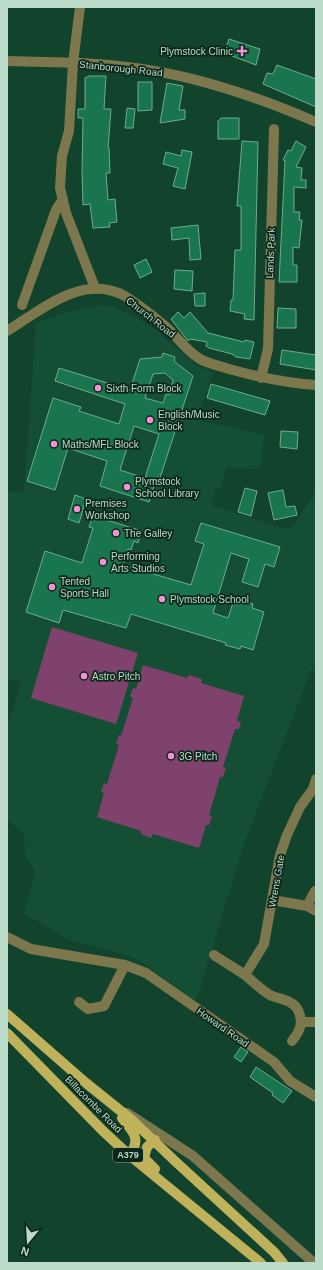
<svg xmlns="http://www.w3.org/2000/svg" width="323" height="1270" viewBox="0 0 323 1270" font-family="Arial,sans-serif">
  <rect width="100%" height="100%" fill="#12442d"/>
  <path fill="#144f35" d="M102,305L114,307L140,320L156,330L195,365L213,372L197,420L264,435L260,469L226,468L220,489L216,487L211,505L286,529L292,527L316,491V671L311,670L245,841L196,1001L140,961L126,955L67,939L24,913L35,871L25,856L24,833L7,820V727L21,682L7,679V491L24,493L36,323L68,312Z"/>
  <path fill="#7f426c" d="M52,627L138,653L116,724L31,698Z
    M143,665L187,678L189,675L202,679L201,683L244,696L237,721L241,722L239,729H235L223,767L226,768L223,777H220L209,815L212,816L209,825H206L199,848L153,834L151,838L141,834V831L97,817L104,793L101,792L104,783L107,784L119,745L116,744L119,735L121,736L133,698L130,697L133,688L136,689Z"/>
  <path fill="#18754e" stroke="#6ead8c" fill-rule="evenodd" d="M229,39L260,49L256,65L224,53Z
    M277,65L316,79V107L263,84L267,73L273,74Z
    M89,76H106L104,109H111L108,148H109L110,173H106L108,200L115,199L117,222L109,223L110,227L93,228L90,204L83,205L82,172L83,118H78V109H85V78Z
    M138,82H152V110L138,111Z
    M167,83L183,86L179,110H185V119L160,123Z
    M127,108L135,109L133,128H125Z
    M221,118H239V139H218V121Z
    M242,141L258,142L254,320L244,319L245,314L230,311L231,300H233L235,250H241V206H237Z
    M296,141L306,147L296,167L302,168L301,180H306V188L294,187V212H300L299,220H302L299,248L293,247V265H297V282H279L285,161L283,160L288,150L291,151Z
    M182,150L192,152L185,189L173,186L178,168L163,164L166,152L181,156Z
    M198,225L201,259L190,260L189,238L172,240L171,228Z
    M146,259L152,272L140,278L134,265Z
    M175,270L193,271L192,291L174,289Z
    M205,293V306H195L194,294Z
    M278,308L296,309V328H277Z
    M178,312L184,318L190,312L208,333L244,342L245,340L254,342L250,359L236,357L232,354L209,348L206,346L207,342L190,339L188,341L171,319Z
    M282,350L316,355V370L280,364Z
    M163,353L175,357L174,361L193,376L158,484L155,483L149,502L100,486L107,461L68,448L55,490L27,481L53,398L81,407L79,411L119,424L125,404L55,381L59,368L130,390L140,359L162,357ZM165,373L173,380L169,395L166,394L163,403L145,398L153,374ZM134,426L159,434L145,478L120,470Z
    M211,384L270,401L265,415L207,398Z
    M281,431L298,432L297,449L280,447Z
    M245,488L257,491L251,516L238,512Z
    M283,490L286,507L295,506L297,515L274,520L268,493Z
    M75,495L86,499L79,523L68,519Z
    M97,517L142,531L138,543L134,541L131,550L128,549L123,565L191,585L204,544L195,541L201,523L280,547L274,567L265,564L258,587L242,582L249,559L231,553L213,613L228,618L233,603L237,605L239,600L253,604L252,608L264,612L253,650L241,646L240,649L225,645L226,643L131,614L126,628L63,610L59,623L26,612L45,551L82,563L93,528L89,527L92,519L96,520Z
    M241,1047L248,1052L241,1062L234,1057Z
    M256,1067L292,1091L283,1103L272,1095L273,1093L250,1077Z"/>
  <g fill="none" stroke-linecap="round" stroke-linejoin="round">
    <path stroke="#7d774e" stroke-width="10" d="M80,7L73,63L69,131L62,156L60,188L66,213L95,288
      M7,61C50,62 93,62 135,68C198,76 258,97 316,122
      M22,305L56,210L63,199
      M7,331C41,310 82,274 123,295C137,303 152,315 165,326C177,336 187,352 200,359C209,364 220,366 229,369C258,377 287,383 316,385
      M261,378L268,349L274,129
      M272,900L307,906L316,911
      M307,906L315,891
      M7,937L31,949L125,965L146,973L274,1062L290,1081L316,1097
      M214,955C224,962 235,968 245,975C254,982 262,991 272,996C281,999 294,1001 298,1010C304,1023 300,1031 292,1041
      M245,975L264,944L280,855L287,835L300,807L313,789L316,779
      M79,1002L88,1009L104,1006L125,965
      M301,1022H316
      M127,1113L193,1156L314,1263"/>
    <path stroke="#c0b25a" stroke-width="10" d="M7,1014L86,1083L132,1120L176,1162L274,1252L283,1263
      M7,1033L103,1131L129,1155L261,1263
      M122,1118C133,1131 142,1140 129,1155
      M155,1140L147,1147L144,1158L155,1169"/>
  </g>
  <g fill="#f491d4" stroke="#0c271a" stroke-width="1.5">
    <path d="M240 45h4v4h4v4h-4v4h-4v-4h-4v-4h4z"/>
    <circle cx="98" cy="388" r="4"/>
    <circle cx="150" cy="420" r="4"/>
    <circle cx="54" cy="444" r="4"/>
    <circle cx="127" cy="487" r="4"/>
    <circle cx="77" cy="509" r="4"/>
    <circle cx="116" cy="533" r="4"/>
    <circle cx="103" cy="562" r="4"/>
    <circle cx="52" cy="587" r="4"/>
    <circle cx="162" cy="599" r="4"/>
    <circle cx="84" cy="676" r="4"/>
    <circle cx="171" cy="756" r="4"/>
  </g>
  <g text-anchor="middle" stroke-width="3.5" stroke-linejoin="round" paint-order="stroke">
    <rect fill="#0c271a" stroke="#87a594" stroke-width="1" x="113" y="1148" width="30" height="14" rx="3"/>
    <g font-size="9" font-weight="bold" fill="#bcdbc9">
      <text x="128" y="1158">A379</text>
    </g>
    <g font-size="10" fill="#bcdbc9" stroke="#0c271a" text-anchor="start">
      <text x="233" y="55" text-anchor="end">Plymstock Clinic</text>
      <text x="106" y="392">Sixth Form Block</text>
      <text x="158" y="418">English/Music<tspan x="158" dy="12">Block</tspan></text>
      <text x="62" y="448">Maths/MFL Block</text>
      <text x="135" y="485">Plymstock<tspan x="135" dy="12">School Library</tspan></text>
      <text x="85" y="507">Premises<tspan x="85" dy="12">Workshop</tspan></text>
      <text x="124" y="537">The Galley</text>
      <text x="111" y="560">Performing<tspan x="111" dy="12">Arts Studios</tspan></text>
      <text x="60" y="585">Tented<tspan x="60" dy="12">Sports Hall</tspan></text>
      <text x="170" y="603">Plymstock School</text>
      <text x="92" y="680">Astro Pitch</text>
      <text x="179" y="760">3G Pitch</text>
    </g>
    <g font-size="10" fill="#bcdbc9" stroke="#0c271a">
      <text transform="translate(121 68) rotate(6)" y="4">Stanborough Road</text>
      <text transform="translate(270 253) rotate(-88)" y="4">Lands Park</text>
      <text transform="translate(151 317) rotate(38)" y="4">Church Road</text>
      <text transform="translate(276 881) rotate(-80)" y="4">Wrens Gate</text>
      <text transform="translate(223 1027) rotate(35)" y="4">Howard Road</text>
      <text transform="translate(94 1104) rotate(45)" y="4">Billacombe Road</text>
    </g>
  </g>
  <rect width="323" height="1270" fill="none" stroke="#bcdbc9" stroke-width="16"/>
  <g transform="translate(28 1242) rotate(198)" stroke="#0c271a" stroke-width="3" paint-order="stroke">
  <path d="M0-3L7 15L0 10L-7 15Z" fill="#bcdbc9"/>
  <text y="-6" font-size="11" font-weight="bold" text-anchor="middle" fill="#bcdbc9">N</text>
  </g>
</svg>
